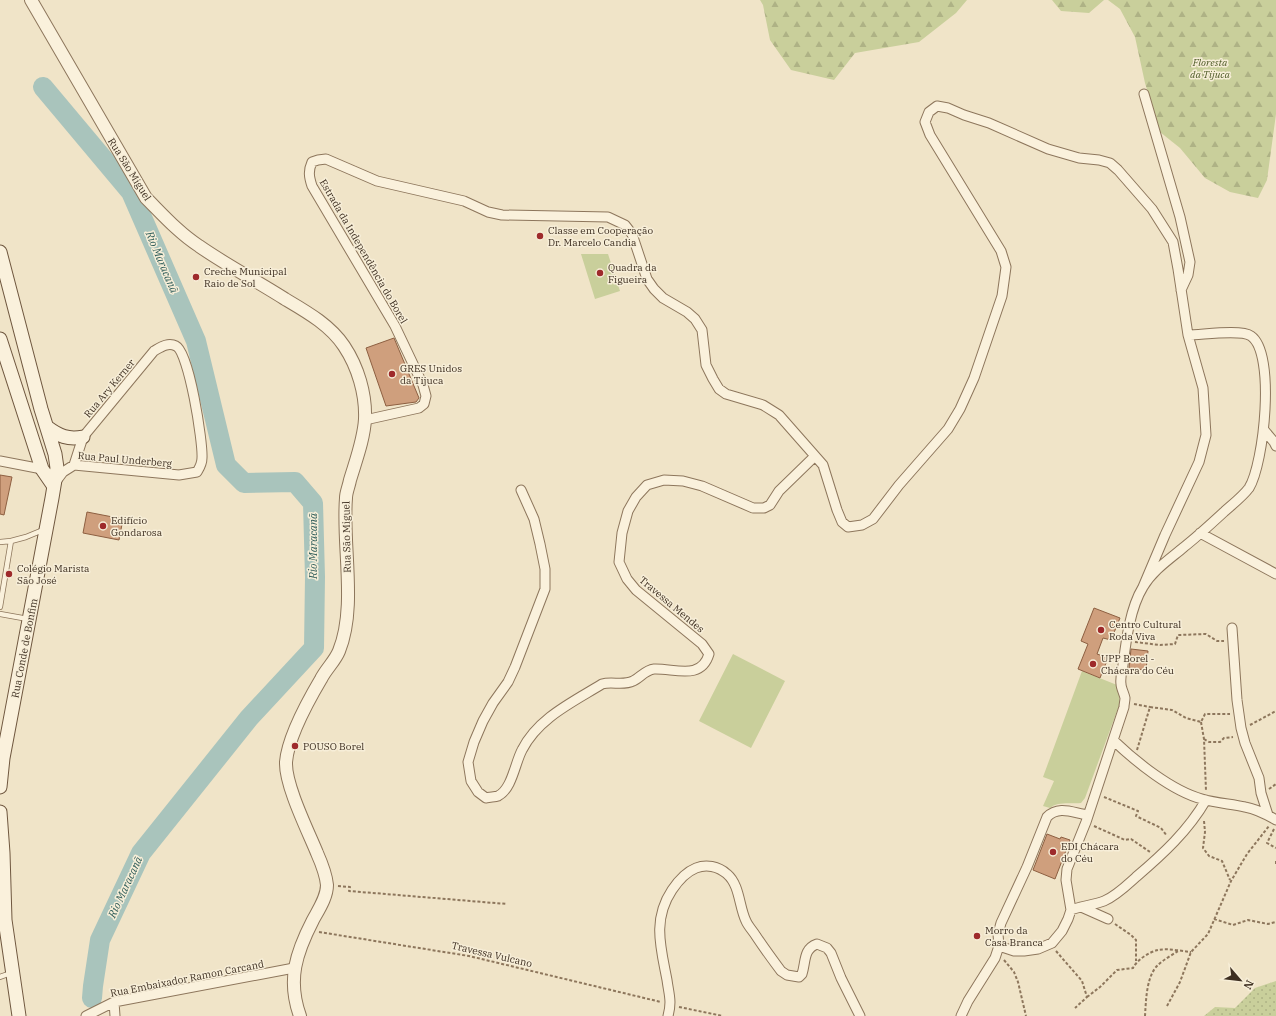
<svg xmlns="http://www.w3.org/2000/svg" width="1276" height="1016" viewBox="0 0 1276 1016" font-family="'IBM Plex Serif',serif">
  <defs>
    <pattern id="grass-dots" width="8" height="8" patternUnits="userSpaceOnUse"><rect width="8" height="8" fill="#c9cf9b"/><path d="M2 2h.1M6 6h.1" fill="none" stroke="#aeb285" stroke-width="1.8" stroke-linecap="round"/></pattern>
    <pattern id="forest-firs" width="22" height="20" patternUnits="userSpaceOnUse"><rect width="22" height="20" fill="#c9cf9b"/><path d="M5 1l3.5 6h-7zM16 11l3.5 6h-7z" fill="#aeb285"/></pattern>
  </defs>
  <rect width="100%" height="100%" fill="#f0e4c8"/>
  <path fill="url(#grass-dots)" d="M1276,981V1016H1204L1215,1007L1235,1008L1255,988Z"/>
  <path fill="url(#forest-firs)" d="M760,0H967L956,13L919,42L855,53L834,80L791,70L770,40L763,5Z
    M1052,0H1104L1089,13L1061,11Z
    M1108,0H1276V114L1267,180L1258,198L1230,192L1205,178L1180,148L1160,132L1145,83L1135,37L1120,9Z"/>
  <path fill="#c9cf9b" d="M581,254H608L620,291L595,299Z
    M733,654L785,681L751,748L699,721Z
    M1082,671L1117,685L1119,692L1120,703L1085,798L1081,803C1071,804 1057,801 1050,808L1043,806L1054,781L1043,777Z"/>
  <g fill="none" stroke-linecap="round" stroke-linejoin="round">
    <path stroke="#a9c4bc" stroke-width="20" d="M43,87L131,192L196,341L226,465L244,483L295,482L313,503L315,577L314,648L249,718L141,853L100,940L93,986L92,998"/>
  </g>
  <path fill="#cf9f7d" stroke="#8d5f41" d="M394,338L419,398L416,402L386,406L366,348Z
    M0,475L12,477L4,515L0,514Z
    M87,512L123,519L119,540L83,533Z
    M1094,608L1120,618L1111,640L1103,638L1097,654L1108,658L1100,678L1078,669L1088,644L1081,641Z
    M1131,649L1148,651L1146,670L1129,668Z
    M1047,834L1060,839L1061,837L1070,840L1055,879L1033,870Z"/>
  <g fill="none" stroke-linecap="round" stroke-linejoin="round">
    <g stroke="#8d765c" stroke-width="6">
      <path id="service" d="M11,541L26,537L43,530
        M0,542L11,541L0,607
        M0,614L28,619
        M0,977L11,973"/>
    </g>
    <g stroke="#8d765c" stroke-width="11">
      <path id="minor" d="M1144,94L1180,217L1190,262L1188,275L1181,290
        M365,420L419,408L424,404L426,396L423,385L395,326L312,186C309,177 308,171 312,162L318,160L326,159L377,181L464,201L488,212L502,215L608,217L625,225L632,234L647,279L654,289L663,298L687,312L695,319L702,330L706,365L713,379L719,389L726,394L763,405L779,415L823,465L837,510L842,522L848,527L862,525L873,519L899,485L948,429L960,409L974,378L1002,296L1006,267L1001,251L930,135L925,122L929,112L937,106L948,108L964,115L989,123L1048,149L1079,158L1099,160L1110,163L1118,170L1152,209L1173,242L1178,269L1188,335L1203,388L1206,435L1199,462L1165,535L1143,587
        M1264,430L1274,442L1276,446
        M0,461L42,469
        M57,480L63,472L74,465L179,475L197,472C200,467 202,464 202,458C203,442 189,352 176,346C168,342 161,347 154,351L83,437L74,465
        M521,490L534,519L540,544L545,569V589L515,667L508,682L493,703L483,721L474,742L468,762L471,781L478,792L486,798C489,797 495,797 498,796C512,789 515,763 522,750C538,718 573,702 602,684C612,681 623,686 633,681C640,678 645,670 654,669C674,668 701,681 709,654L702,644L636,590L627,579L619,562L622,533L628,511L636,497L647,485L664,480L683,481L702,486L753,508H764L770,505L779,491L815,456
        M1200,533L1276,574
        M1232,628L1237,700L1241,728L1245,743L1259,778L1261,793L1268,815
        M1113,740C1136,762 1172,791 1202,799C1216,803 1231,804 1245,807C1256,809 1266,814 1276,820
        M1081,907L1108,919
        M1071,910C1081,906 1094,905 1104,901C1116,896 1126,886 1136,877C1163,854 1188,831 1206,800
        M999,946L1014,951H1024L1038,949L1052,943L1062,931L1068,919L1071,910L1066,880L1067,869L1086,822L1124,707C1124,704 1125,701 1125,698C1124,693 1121,688 1121,684C1120,678 1122,671 1123,665C1126,641 1130,608 1143,587C1153,570 1170,559 1184,547C1198,536 1212,523 1225,511C1233,504 1243,496 1249,488C1264,464 1276,353 1251,336C1241,329 1202,335 1188,335
        M114,1002L115,1016
        M86,1016L114,1002L294,968
        M668,1016C672,1001 669,995 667,980C661,948 652,920 672,890C678,881 686,872 696,868C706,864 718,866 727,874C740,885 739,907 746,921C748,926 753,931 756,936C764,948 772,959 781,971L787,975L799,977L802,974C806,962 803,949 817,944L827,948L831,953L841,978L860,1016
        M961,1016L968,1001L995,958L999,946L998,934L1001,923L1027,867L1047,817C1059,805 1073,813 1088,815"/>
    </g>
    <g stroke="#8d765c" stroke-width="14">
      <path id="tertiary" d="M31,0L146,198C163,215 179,233 199,246C226,265 257,281 285,299C307,312 330,325 344,346C358,367 366,394 365,419C364,439 356,460 350,480C349,486 346,492 346,498C342,545 357,607 339,651C335,661 326,669 321,679C308,701 288,737 286,762C285,785 308,831 317,853C321,862 326,874 327,885C327,897 319,909 313,920C296,953 287,980 300,1016"/>
    </g>
    <g stroke="#6f573f" stroke-width="15">
      <path id="secondary" d="M0,252L41,409L55,454L57,468L52,498L3,758L0,787
        M0,339L42,469L53,485
        M47,427C59,436 68,440 83,437
        M0,812L3,853L5,920L19,1016"/>
    </g>
    <path stroke="#8d765c" stroke-width="2" stroke-dasharray="3 2" stroke-linecap="butt" d="M1135,642L1160,645L1175,644L1178,635L1206,634L1217,641H1224
      M1134,704L1150,707
      M1201,722L1204,739L1206,791
      M1250,725L1276,711
      M1204,739L1209,742H1220L1224,738L1233,737
      M1137,750L1150,707L1172,710L1186,718L1201,722L1205,714H1230
      M1269,789L1276,784
      M1104,797L1138,811L1136,816L1161,828L1167,836
      M1204,821L1205,832L1203,848L1209,856L1222,861L1230,880
      M1094,826L1125,840L1131,839L1150,852
      M1274,829L1267,843L1276,848
      M1276,861V864
      M338,886L350,887L349,891L507,904
      M1214,919L1233,925L1248,920L1268,924L1276,922
      M1115,924L1131,935L1136,940V961
      M319,932L469,956L661,1002
      M1056,951L1082,981L1087,997L1075,1008
      M1004,960L1014,972L1018,982L1026,1016
      M1087,997L1100,987L1117,970L1133,968C1137,960 1149,952 1158,950C1168,948 1181,951 1191,952
      M1167,1006L1180,982L1191,952L1208,934L1231,881L1247,854L1269,826
      M679,1007L723,1016
      M1145,1016C1146,1002 1146,976 1158,965C1163,960 1172,955 1178,951"/>
    <use href="#service" stroke="#faf1dc" stroke-width="4.5"/>
    <use href="#minor" stroke="#faf1dc" stroke-width="9"/>
    <use href="#tertiary" stroke="#faf1dc" stroke-width="12"/>
    <use href="#secondary" stroke="#faf1dc" stroke-width="13"/>
  </g>
  <g fill="#9e2a2b" stroke="#f7eed8" stroke-width="1.5">
    <circle cx="540" cy="236" r="4"/>
    <circle cx="600" cy="273" r="4"/>
    <circle cx="196" cy="277" r="4"/>
    <circle cx="392" cy="374" r="4"/>
    <circle cx="103" cy="526" r="4"/>
    <circle cx="9" cy="574" r="4"/>
    <circle cx="1101" cy="630" r="4"/>
    <circle cx="1093" cy="664" r="4"/>
    <circle cx="295" cy="746" r="4"/>
    <circle cx="1053" cy="852" r="4"/>
    <circle cx="977" cy="936" r="4"/>
  </g>
  <g text-anchor="middle" stroke-width="3" stroke-linejoin="round" paint-order="stroke">
    <g font-size="10" font-style="italic" fill="#4d5a26" stroke="#f7eed8">
      <text x="1210" y="66">Floresta<tspan x="1210" dy="12">da Tijuca</tspan></text>
    </g>
    <g font-size="10" fill="#3d2e20" stroke="#f7eed8">
      <text transform="translate(130 169) rotate(58)" y="4">Rua São Miguel</text>
      <text transform="translate(364 251) rotate(60)" y="4">Estrada da Independência do Borel</text>
      <text transform="translate(109 388) rotate(-50)" y="4">Rua Ary Kerner</text>
      <text transform="translate(125 459) rotate(5)" y="4">Rua Paul Underberg</text>
      <text transform="translate(346 537) rotate(-91)" y="4">Rua São Miguel</text>
      <text transform="translate(672 604) rotate(40)" y="4">Travessa Mendes</text>
      <text transform="translate(24 648) rotate(-79)" y="4">Rua Conde de Bonfim</text>
      <text transform="translate(492 954) rotate(13)" y="4">Travessa Vulcano</text>
      <text transform="translate(187 978) rotate(-11)" y="4">Rua Embaixador Ramon Carcand</text>
    </g>
    <g font-size="10" fill="#3d2e20" stroke="#f7eed8" text-anchor="start">
      <text x="548" y="234">Classe em Cooperação<tspan x="548" dy="12">Dr. Marcelo Candia</tspan></text>
      <text x="608" y="271">Quadra da<tspan x="608" dy="12">Figueira</tspan></text>
      <text x="204" y="275">Creche Municipal<tspan x="204" dy="12">Raio de Sol</tspan></text>
      <text x="400" y="372">GRES Unidos<tspan x="400" dy="12">da Tijuca</tspan></text>
      <text x="111" y="524">Edifício<tspan x="111" dy="12">Gondarosa</tspan></text>
      <text x="17" y="572">Colégio Marista<tspan x="17" dy="12">São José</tspan></text>
      <text x="1109" y="628">Centro Cultural<tspan x="1109" dy="12">Roda Viva</tspan></text>
      <text x="1101" y="662">UPP Borel -<tspan x="1101" dy="12">Chácara do Céu</tspan></text>
      <text x="303" y="750">POUSO Borel</text>
      <text x="1061" y="850">EDI Chácara<tspan x="1061" dy="12">do Céu</tspan></text>
      <text x="985" y="934">Morro da<tspan x="985" dy="12">Casa Branca</tspan></text>
    </g>
    <g font-size="11" font-style="italic" fill="#2f5d5a" stroke="#f7eed8">
      <text transform="translate(162 262) rotate(67)" y="4">Rio Maracanã</text>
      <text transform="translate(313 546) rotate(-90)" y="4">Rio Maracanã</text>
      <text transform="translate(125 887) rotate(-65)" y="4">Rio Maracanã</text>
    </g>
  </g>
  <g transform="translate(1240 980) rotate(118)" stroke="#f7eed8" stroke-width="3" paint-order="stroke">
  <path d="M0-3L7 15L0 10L-7 15Z" fill="#3d2e20"/>
  <text y="-6" font-size="11" font-weight="bold" text-anchor="middle" fill="#3d2e20">N</text>
  </g>
</svg>
